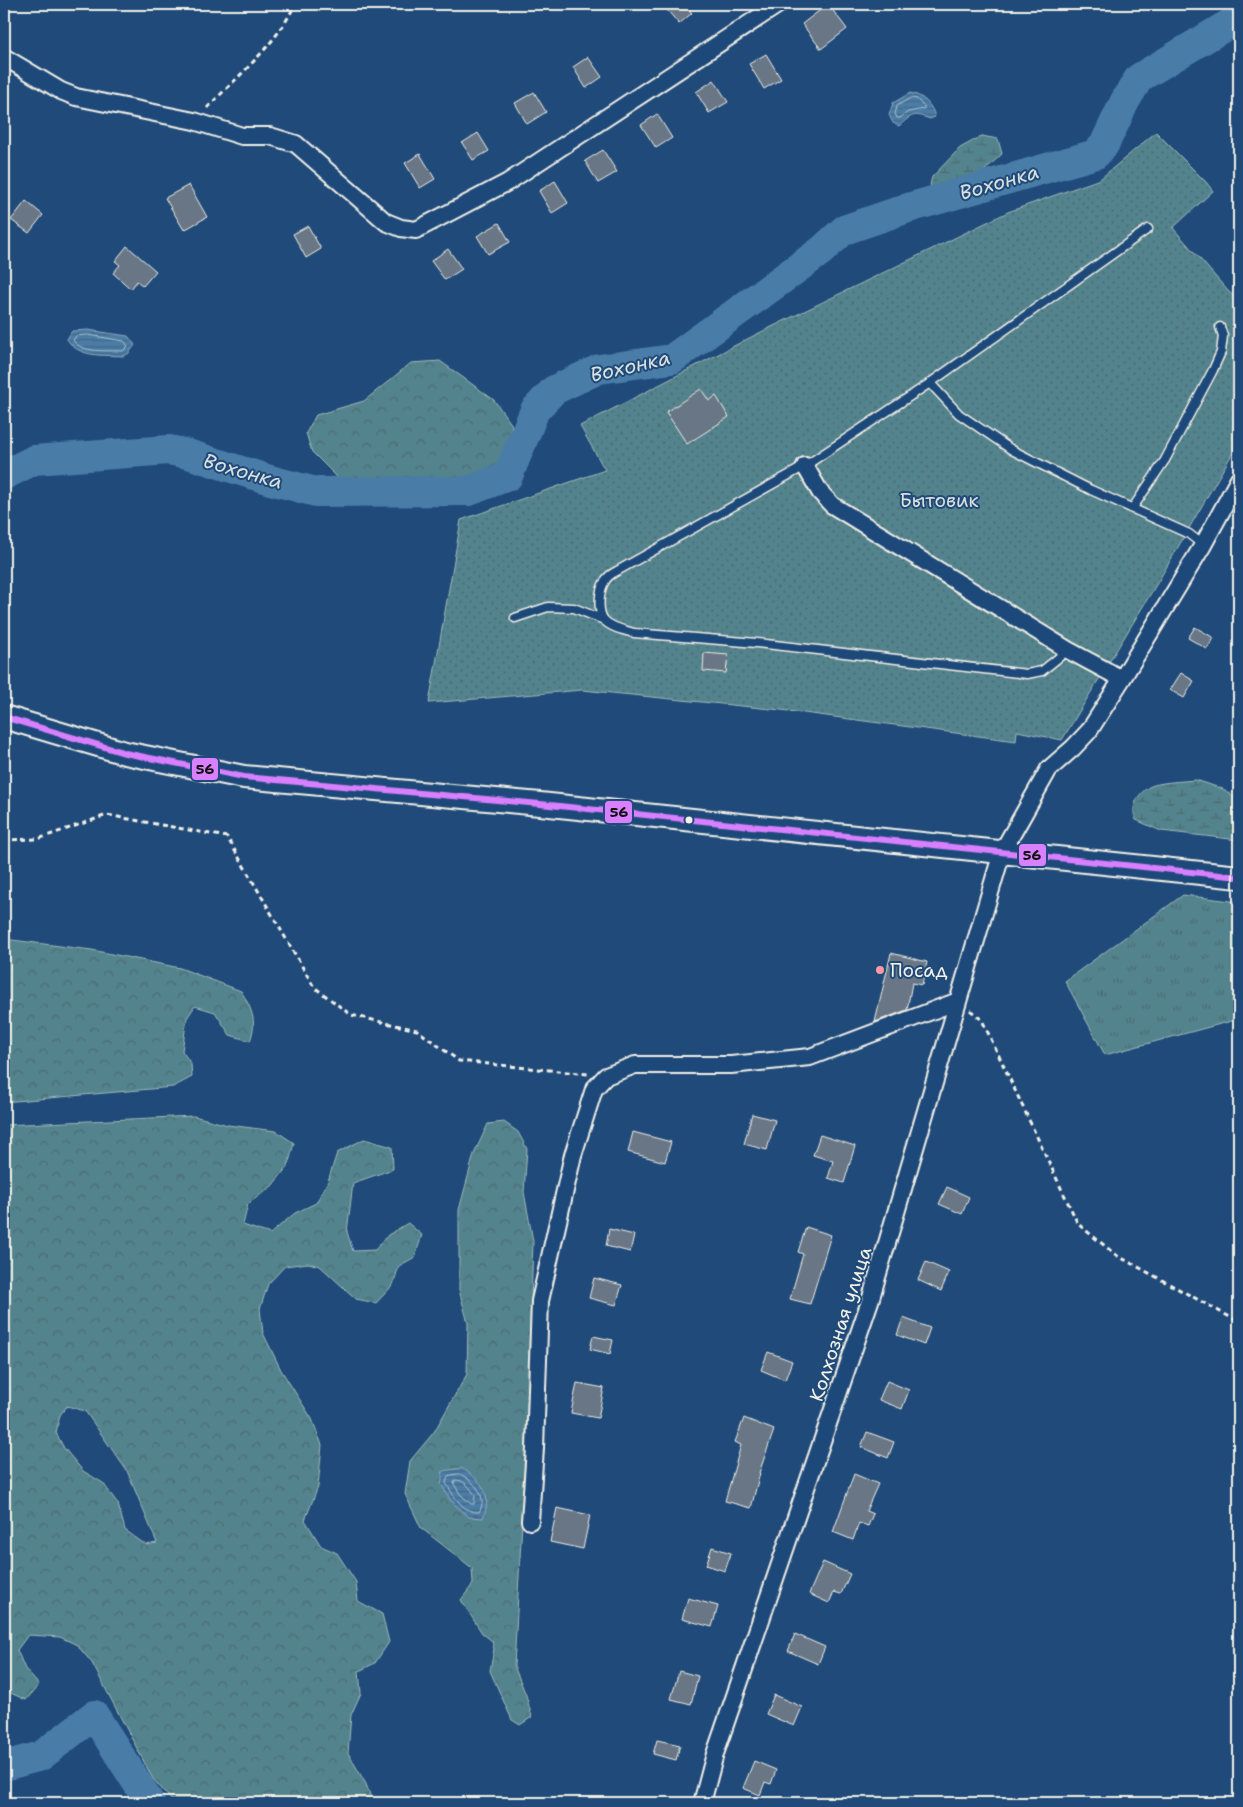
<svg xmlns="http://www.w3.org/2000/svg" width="1243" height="1807" viewBox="0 0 1243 1807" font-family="'Shantell Sans',sans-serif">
  <defs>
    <pattern id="grass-tufts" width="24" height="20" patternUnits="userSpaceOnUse" patternTransform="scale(1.25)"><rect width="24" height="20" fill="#52838d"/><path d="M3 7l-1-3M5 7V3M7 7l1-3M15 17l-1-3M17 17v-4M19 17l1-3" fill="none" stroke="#4e6b71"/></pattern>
    <pattern id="forest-crowns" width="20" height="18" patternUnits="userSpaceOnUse" patternTransform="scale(1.25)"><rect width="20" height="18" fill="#52838d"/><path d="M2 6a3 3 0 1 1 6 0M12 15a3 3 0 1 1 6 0" fill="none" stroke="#4e6b71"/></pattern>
    <pattern id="wetland-marsh" width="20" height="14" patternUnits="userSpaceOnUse" patternTransform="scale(1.25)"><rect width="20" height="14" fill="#52838d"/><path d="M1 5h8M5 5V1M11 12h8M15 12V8" fill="none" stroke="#4e6b71"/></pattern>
    <pattern id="garden-dots" width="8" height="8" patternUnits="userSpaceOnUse" patternTransform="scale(1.25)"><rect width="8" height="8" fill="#52838d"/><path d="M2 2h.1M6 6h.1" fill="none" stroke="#4e6b71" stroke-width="1.8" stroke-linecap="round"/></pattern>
    <pattern id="water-rules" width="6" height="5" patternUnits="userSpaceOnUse" patternTransform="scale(1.25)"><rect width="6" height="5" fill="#4a7da8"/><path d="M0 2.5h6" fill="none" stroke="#4a657c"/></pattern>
  </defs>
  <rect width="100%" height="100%" fill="#1f4a7a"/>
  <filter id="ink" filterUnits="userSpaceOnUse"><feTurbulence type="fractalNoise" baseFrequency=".02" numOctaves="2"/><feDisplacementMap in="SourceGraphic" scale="10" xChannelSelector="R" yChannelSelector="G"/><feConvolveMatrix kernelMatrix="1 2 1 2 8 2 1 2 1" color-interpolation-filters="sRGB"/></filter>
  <g filter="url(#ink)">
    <path fill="url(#grass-tufts)" stroke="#a3baba" d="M1183,895L1239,902V1019L1105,1055L1065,981Z"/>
    <path fill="url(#forest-crowns)" stroke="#a3baba" fill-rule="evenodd" d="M440,361L494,400L512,425L509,446L496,470L460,480L379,481L339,479L312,452L306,433L316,415L364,401L411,363Z
      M4,939L92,950L180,968L241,991C251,1008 258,1020 250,1041L230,1035L215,1012L195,1006L187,1018L182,1051L191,1064L192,1077L173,1087L4,1102Z
      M194,1116L228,1125L276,1131L294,1143L288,1166L272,1186L248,1204L243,1225L270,1234L295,1213L316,1203L328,1181L337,1153L364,1139L392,1147L393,1169L353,1183L347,1232L353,1251L375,1250L388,1235L408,1223L422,1235L415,1257L399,1266L393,1285L376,1303L356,1299L320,1266L308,1263L285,1266L268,1284L260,1309L263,1333L281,1370L312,1419L322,1445L318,1487L305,1520L321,1546L337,1553L356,1582L358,1601L382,1614L389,1642L375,1663L359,1671L361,1693L351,1715L348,1753L366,1784L373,1803H174L153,1779L92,1663L77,1645L60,1637L28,1635L17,1650L25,1669L39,1685L26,1700L4,1690V1125ZM67,1406L85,1411L127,1471L157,1543L146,1545L125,1530L118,1504L103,1483L83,1471L64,1448L56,1433L60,1415Z
      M504,1122L518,1132L527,1149L524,1192L533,1241L527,1432L514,1666L526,1695L532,1717L520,1725L512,1720L490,1671L494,1649L492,1641L482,1633L461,1600L473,1584L472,1568L421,1528L405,1494L410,1461L434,1432L467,1374L468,1323L459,1290V1210L474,1154L488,1124Z"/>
    <path fill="url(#wetland-marsh)" stroke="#a3baba" d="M982,136L998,139L1002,154C984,170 957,205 930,185L932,177L960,148Z
      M1196,780L1223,789L1239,801V840L1161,831L1136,820C1130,808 1137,794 1149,787C1157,782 1186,781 1196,780Z"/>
    <path fill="url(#garden-dots)" stroke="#a3baba" d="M1156,132L1206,182L1213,191L1173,228L1228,291L1239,301V442L1159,580L1062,740L1017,731L1016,741L781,710L582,690L429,703L461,520L605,470L580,426L755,335L1008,212L1100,179Z"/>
    <path fill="url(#water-rules)" stroke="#8eabc2" d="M910,93C922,95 932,104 935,117L930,119C913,113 913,114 899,126L893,123L889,115L893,103Z
      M88,330L128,336L135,345L129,353L124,356C103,355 78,358 67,339L72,331Z
      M461,1468C481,1479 493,1494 483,1518L469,1517L451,1501L441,1484L443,1471Z"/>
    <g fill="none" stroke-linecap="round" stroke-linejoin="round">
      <path stroke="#b0c3ce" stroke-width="1" d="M911,98L917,99L924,107V109L908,112L900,118H897L895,114L897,106Z
        M88,335L124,341L128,346L123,351C109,350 81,354 73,340L76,336Z
        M459,1474C473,1479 489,1497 479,1512C463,1513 454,1496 446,1483L448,1476Z
        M456,1480C465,1480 470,1488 475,1495L474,1504H471L460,1494L454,1484Z"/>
      <path stroke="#4a7da8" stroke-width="30" d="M4,475L34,460L169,450L188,454L270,480L316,492L469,491L508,476L535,410L554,390L599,369L672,359L821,251L844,230L908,208L1096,154L1104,145L1125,101L1139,78L1239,18
        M4,1766L41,1756L94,1715L150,1803"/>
    </g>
    <path fill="#677686" stroke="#f4f1e8" d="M662,4H684L692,13L679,24Z
      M828,4L847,29L821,49L802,24Z
      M766,54L781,79L764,89L749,64Z
      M588,57L602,77L586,88L573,67Z
      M714,80L728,102L709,113L696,92Z
      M534,92L546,112L527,124L515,103Z
      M657,114L672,138L656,148L641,125Z
      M478,133L489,151L473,160L462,143Z
      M603,150L617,172L598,183L585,161Z
      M420,154L435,179L420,188L405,163Z
      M555,181L568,203L552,213L539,191Z
      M189,185L207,217L184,230L165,198Z
      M26,201L43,215L29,233L11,220Z
      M499,223L510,242L488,254L477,236Z
      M308,226L321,249L306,258L293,234Z
      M127,246L156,271L143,286L137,281L131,289L113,273L120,265L115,261Z
      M448,249L462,269L445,280L431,261Z
      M701,389L709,401L716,396L729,417L687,444L666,412Z
      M1195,627L1214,638L1207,649L1188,638Z
      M704,653L728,655L726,673L703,671Z
      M1181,673L1194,681L1184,698L1170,690Z
      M891,953L927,962L922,985L912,983L907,1010L875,1022Z
      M752,1114L775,1120L767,1150L744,1144Z
      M633,1132L671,1142L665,1162L628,1152Z
      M820,1135L855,1146L844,1183L828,1178L833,1161L813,1155Z
      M947,1187L969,1197L962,1214L939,1204Z
      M806,1227L831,1235L810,1304L790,1299L803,1254L798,1252Z
      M609,1229L634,1235L630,1252L606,1246Z
      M926,1262L949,1272L941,1291L918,1280Z
      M594,1278L622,1285L616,1305L589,1298Z
      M903,1318L930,1328L924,1345L897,1335Z
      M593,1336L613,1340L610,1354L590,1349Z
      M768,1352L792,1361L785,1380L761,1370Z
      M887,1381L909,1390L902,1409L879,1400Z
      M577,1383L604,1388L598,1418L571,1413Z
      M744,1418L774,1430L759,1473H760L751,1508L725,1501L741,1445L735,1442Z
      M867,1432L894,1442L888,1458L861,1447Z
      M854,1474L878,1484L866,1511L873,1514L868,1526L859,1523L853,1540L833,1532Z
      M557,1508L590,1515L583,1549L550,1542Z
      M712,1547L731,1553L725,1571L706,1565Z
      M823,1562L850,1574L841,1594L834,1592L829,1603L809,1594Z
      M688,1598L718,1606L712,1627L682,1619Z
      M795,1634L825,1647L818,1664L788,1651Z
      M679,1671L698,1676L691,1704L671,1699Z
      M774,1695L802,1707L794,1726L766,1714Z
      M657,1740L680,1745L676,1760L653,1754Z
      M754,1761L776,1770L771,1784L765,1782L760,1795L743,1788Z"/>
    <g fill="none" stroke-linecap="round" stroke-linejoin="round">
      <g stroke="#f4f1e8" stroke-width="11">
        <path id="service" d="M930,383L959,414L1012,450L1091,490L1189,534L1203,545
          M1132,509L1165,460L1213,370L1221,352L1223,336L1220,327
          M515,618L548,607L574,608L604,620
          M1068,650L1042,671L1027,674L757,643L634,633C624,630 611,628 604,620C597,611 599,590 605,581C607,577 613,573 617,571L805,466L930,383L1148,229"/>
      </g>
      <g stroke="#f4f1e8" stroke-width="20">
        <path id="minor" d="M4,57L61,91L76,97L194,121L242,136H270L296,144L386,222L401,228L416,230L508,182L779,4
          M805,466L820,492L832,505L1068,650L1122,679
          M530,1521L535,1448L540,1301L573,1155L594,1089L606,1076L635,1065H731L810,1057L958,1001
          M702,1803L715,1754L870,1301L1002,852L1049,769L1073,748L1089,731L1122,679L1203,545L1239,479"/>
      </g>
      <g stroke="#f4f1e8" stroke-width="26">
        <path id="secondary" d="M4,717L125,753L244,777L540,804L1239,877"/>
      </g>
      <path stroke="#f4f1e8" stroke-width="3" stroke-dasharray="5 4" stroke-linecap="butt" d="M207,108C236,78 278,43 295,4
        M4,840L38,839L107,815L227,837L314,987L351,1015L417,1030L459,1061L588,1074
        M970,1010L982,1020L1078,1224L1116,1255L1239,1322"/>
      <use href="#service" stroke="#1f4a7a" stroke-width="8"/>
      <use href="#minor" stroke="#1f4a7a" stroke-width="16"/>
      <use href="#secondary" stroke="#1f4a7a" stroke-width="22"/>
      <g stroke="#1f4a7a" stroke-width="10">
        <path id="bus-1" d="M4,717L125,753L244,777L540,804L1239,877"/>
      </g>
      <use href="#bus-1" stroke="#d880ff" stroke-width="6"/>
    </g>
  </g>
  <circle fill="#f4f1e8" stroke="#1f4a7a" stroke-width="2" cx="689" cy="820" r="4.5"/>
  <circle fill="#ff9aa2" stroke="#1f4a7a" stroke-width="2" cx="880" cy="970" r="5"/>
  <g text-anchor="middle" stroke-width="4" stroke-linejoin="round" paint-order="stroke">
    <g font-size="19" fill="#dce0da" stroke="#1f4a7a">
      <text x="939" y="507">Бытовик</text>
    </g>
    <g font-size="19" fill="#f4f1e8" stroke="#1f4a7a" text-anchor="start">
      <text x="890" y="977">Посад</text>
    </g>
    <g font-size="19" fill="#f4f1e8" stroke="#1f4a7a">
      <text transform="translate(840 1324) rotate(-72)" y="7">Колхозная улица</text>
    </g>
    <g font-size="20" font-style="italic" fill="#dae0de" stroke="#1f4a7a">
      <text transform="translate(999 182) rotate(-16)" y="7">Вохонка</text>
      <text transform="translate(630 366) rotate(-13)" y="7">Вохонка</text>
      <text transform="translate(243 471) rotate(16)" y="7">Вохонка</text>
    </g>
  </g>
  <g stroke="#1f4a7a" stroke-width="2">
    <rect x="191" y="757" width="28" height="24" rx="5" fill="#d880ff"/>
    <rect x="604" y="800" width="29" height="24" rx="5" fill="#d880ff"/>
    <rect x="1018" y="843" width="29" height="24" rx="5" fill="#d880ff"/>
  </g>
  <g font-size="14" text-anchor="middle" font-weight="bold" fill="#111">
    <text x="205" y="774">56</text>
    <text x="619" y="817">56</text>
    <text x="1032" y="860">56</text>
  </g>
  <rect width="1243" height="1807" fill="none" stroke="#1f4a7a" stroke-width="20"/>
  <rect x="10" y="10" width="1223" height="1787" fill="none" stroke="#f4f1e8" stroke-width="2" filter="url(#ink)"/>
</svg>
